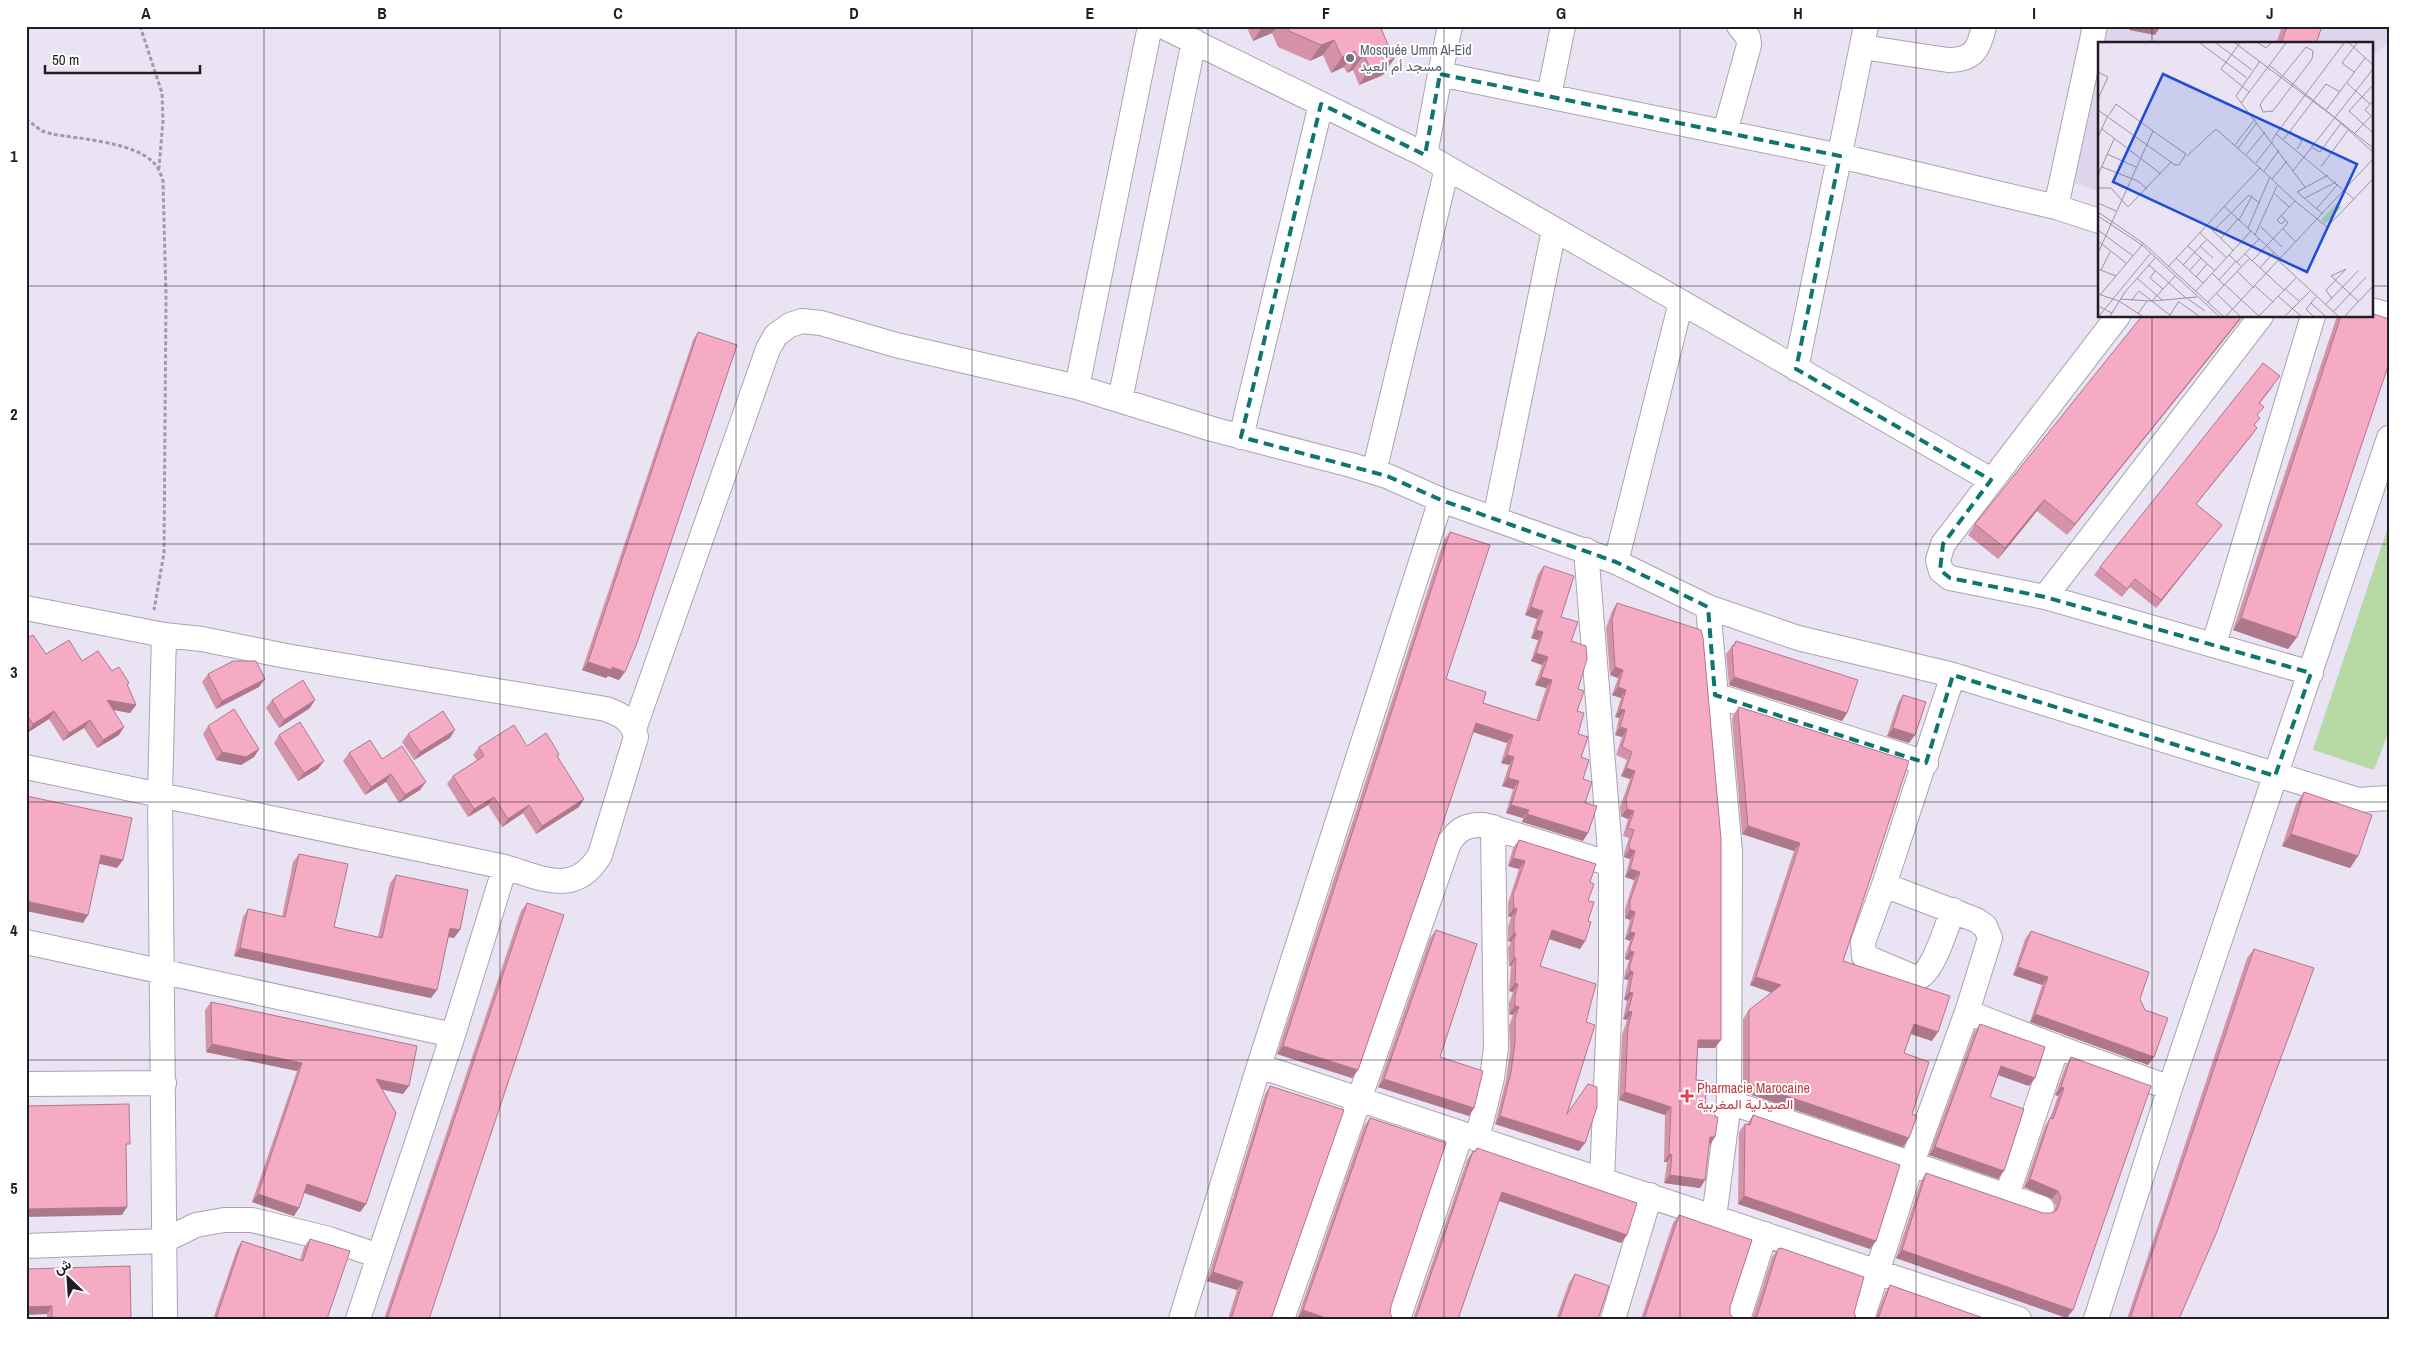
<svg xmlns="http://www.w3.org/2000/svg" width="2415" height="1345" viewBox="0 0 2415 1345" font-family="'Archivo Narrow',Vazirmatn,sans-serif">
  <rect width="100%" height="100%" fill="#eae3f3"/>
  <path fill="#dfd5ec" d="M2108,26H2389V42L2371,57V44H2104Z
    M2099,68V191L2074,183Z"/>
  <path fill="#b7daa5" d="M2389,524V731L2374,770L2313,750Z"/>
  <g fill="none" stroke-linecap="round" stroke-linejoin="round">
    <g stroke="#aaa3b2" stroke-width="26">
      <path id="minor" d="M1162,26L1425,155L1991,480
        M1862,47L1948,60C1973,60 1979,50 1984,26
        M1440,74L1450,26
        M1549,96L1563,26
        M1725,132L1749,45L1748,37L1739,26
        M1425,155L1440,74L1840,156L2056,207L2099,221
        M2056,207L2095,26
        M2371,310L2389,315
        M2118,316L1943,544L1938,560L1941,571L1950,578L2045,597L2311,673
        M1796,369L1866,26
        M1077,387L1150,26
        M1120,400L1194,41
        M1241,437L1321,104
        M1374,472L1447,168
        M1495,518L1554,230
        M1586,550L1611,864V970L1602,1179
        M1616,562L1681,302
        M2045,597L2261,316
        M1708,607L1730,852L1729,1102L1714,1218
        M26,608L164,635L160,793L165,1319
        M2214,644L2313,316
        M1715,695L1926,763
        M634,729L768,349L776,335L790,325L802,321L821,323L896,345L1077,387L1212,429L1351,465L1387,476L1441,500
        M26,767L505,867C542,878 575,897 600,855L636,737C632,720 622,715 606,709L286,656L202,639L164,635
        M1953,910C1947,925 1932,977 1916,978L1864,956L1863,942L1884,885L1953,675L2358,800L2389,798
        M26,942L453,1035
        M1967,1012L2057,1047L2170,1088
        M1259,1066L2019,1319
        M26,1084L164,1083
        M1729,1102L2042,1208
        M1477,1139L1492,1078L1496,1048L1493,827
        M2007,1195L2057,1047
        M26,1246L163,1241L196,1225L224,1220H252L329,1239L379,1256
        M358,1319L453,1035L505,867
        M1181,1319L1259,1066L1441,500L1616,562L1708,607L1798,638L1953,675
        M1282,1319L1449,843C1458,829 1467,824 1484,825L1611,864
        M1398,1319L1461,1134
        M1613,1319L1650,1195
        M1738,1319L1765,1234
        M1862,1319L1912,1163L1967,1012L1990,938L1985,926L1976,920L1884,885
        M2096,1319L2170,1088L2389,438"/>
    </g>
    <path stroke="#9f9aa6" stroke-width="3" stroke-dasharray="4 2.5" stroke-linecap="butt" d="M140,26L162,93L163,121L159,168
      M26,119L42,131L52,134C80,139 134,142 154,163C159,168 161,175 163,181L166,297L164,553L154,610"/>
    <use href="#minor" stroke="#fff" stroke-width="24"/>
  </g>
  <path fill="#d493a9" d="M1246,26H1380L1383,75L1359,85L1353,70L1347,73L1344,67L1331,73L1323,55L1310,61L1278,47L1272,33L1253,41Z
    M2282,26H2322L2316,44H2276Z
    M2142,316H2243L2067,535L2037,511L1998,559L1968,535L1975,524Z
    M2337,316H2371L2297,637L2288,649L2233,630Z
    M698,332L619,680L608,676L606,678L582,670L693,340Z
    M2275,384L2260,403L2258,416L2252,435L2196,504L2222,525L2156,608L2130,587L2122,597L2094,575L2100,567Z
    M1450,532L1446,679L1483,703L1536,720L1546,688L1535,685L1542,665L1531,661L1538,640L1531,638L1537,619L1525,615L1538,574L1544,566L1561,617L1571,641L1578,689V734L1581,757L1585,803L1583,841L1522,822L1523,818L1506,813L1513,789L1502,786L1509,765L1501,763L1507,743L1473,732L1358,1070L1352,1078L1277,1054L1444,540Z
    M1617,603L1715,1048H1697L1696,1080L1705,1107L1710,1145H1709L1705,1180L1700,1188L1664,1183L1667,1162H1664L1665,1115L1619,1100L1622,1035L1627,1020L1623,1019L1627,1001L1624,999L1628,980L1624,979L1625,973L1629,960L1625,959V955L1630,941L1625,939L1630,920L1625,918V909L1634,880L1625,877L1630,859L1624,857V853L1629,838L1623,836L1628,819L1621,816L1620,807L1630,779L1621,776L1627,760L1616,755L1622,737L1615,735L1619,718L1615,717L1621,698L1612,695L1618,678L1610,675L1606,628L1612,611Z
    M26,639L46,654L82,661L112,671L127,685L136,705L130,713L114,710L119,735L97,748L84,728L63,741L49,719L27,733L26,731Z
    M1736,641L1847,713L1842,721L1729,685L1726,654Z
    M208,674L259,687L216,709L202,682Z
    M1903,695L1909,743L1887,736L1898,703Z
    M272,700L310,708L279,728L266,708Z
    M1739,707L1909,761L1843,961L1932,1041L1911,1034L1904,1053L1912,1114L1903,1147L1743,1092V1019L1749,1010L1772,992L1750,985L1794,851L1742,834L1732,720L1733,715Z
    M208,726L259,749L254,757L241,765L216,760L203,734Z
    M408,734L450,738L414,760L402,742Z
    M279,735L318,769L298,781L274,743Z
    M527,746L559,754L558,757L579,807L536,834L523,813L502,827L488,805L468,817L447,784L453,776L477,760L473,755L479,747Z
    M349,753L382,759L420,790L399,803L386,782L365,795L343,761Z
    M2304,792L2358,856L2350,868L2282,846L2296,804Z
    M1519,840L1590,882L1588,901V921L1585,941L1580,949L1549,939L1540,966L1586,1022L1567,1114L1579,1151L1495,1124L1506,1080L1510,1050L1509,1026L1513,1015L1509,1014V1003L1513,992L1509,991L1511,966H1509L1508,948L1511,942L1508,941V927L1511,917L1508,916V903L1519,869L1508,866L1513,848Z
    M299,854L334,927L378,937L390,883L396,875L454,938L449,937L431,998L234,956L243,917L248,909L282,917L293,862Z
    M527,903L429,1319H384L521,911Z
    M1436,930L1440,1057L1474,1108L1469,1116L1378,1087L1430,938Z
    M2031,931L2140,999L2145,1010L2154,1057L2148,1065L2030,1022L2042,985L2013,975L2025,939Z
    M2254,949L2179,1319H2127L2247,958Z
    M211,1002L403,1094L382,1089L366,1204L360,1212L304,1193L294,1216L252,1202L297,1071L206,1052L205,1010Z
    M1980,1024L2029,1086L1998,1075L1990,1097L1998,1179L1929,1155L1974,1032Z
    M2071,1057L2067,1318L1896,1258L1921,1181L1926,1173L2043,1213H2051L2053,1212L2056,1206L2052,1199L2024,1187L2045,1126L2050,1118L2058,1096L2055,1095L2066,1065Z
    M1270,1086L1271,1319H1228L1237,1290L1207,1281L1265,1094Z
    M1753,1115L1876,1241L1870,1249L1738,1204L1739,1132L1745,1124H1747Z
    M1370,1118L1391,1306L1390,1313L1297,1319L1364,1126Z
    M1477,1148L1627,1235L1621,1243L1499,1201L1458,1319H1413L1467,1160L1473,1151L1474,1152Z
    M1679,1215L1730,1307V1314L1734,1319H1641L1673,1223Z
    M310,1239L327,1319H213L237,1249L242,1241L300,1260L304,1247Z
    M1778,1249L1854,1313L1857,1319H1752L1772,1257Z
    M26,1269L131,1319H47V1314Z
    M1575,1274L1598,1319H1556L1569,1283Z
    M1890,1285L1986,1319H1875L1885,1293Z"/>
  <path fill="#ac788a" d="M1263,26H1277L1272,33L1253,41Z
    M2131,26H2161L2155,35L2129,30Z
    M1334,40L1323,55L1310,61L1321,45Z
    M1355,51L1344,67L1331,73L1342,57Z
    M1364,54L1353,70L1347,73L1358,57Z
    M1394,59L1383,75L1359,85L1370,69Z
    M2242,316H2243L2067,535L2075,524Z
    M2257,428L2252,435L2190,512L2196,504Z
    M2044,500L2037,511L1998,559L2005,548Z
    M2222,525L2216,532L2156,608L2161,600Z
    M1531,607L1543,611L1537,619L1525,615Z
    M2241,618L2297,637L2288,649L2233,630Z
    M1536,630L1543,632L1538,640L1531,638Z
    M1536,653L1548,657L1542,665L1531,661Z
    M588,662L612,667L625,672L619,680L608,676L606,678L582,670Z
    M1615,667L1623,670L1618,678L1610,675Z
    M1541,677L1552,680L1546,688L1535,685Z
    M1734,677L1847,713L1842,721L1729,685Z
    M265,679L259,687L216,709L222,701Z
    M1618,687L1626,690L1621,698L1612,695Z
    M107,700L136,705L130,713L102,708Z
    M315,700L310,708L279,728L284,720Z
    M1620,709L1625,710L1619,718L1615,717Z
    M54,711L49,719L27,733L33,724Z
    M90,720L84,728L63,741L69,733Z
    M1476,723L1513,735L1507,743L1470,731Z
    M124,727L119,735L97,748L103,740Z
    M1620,727L1627,729L1622,737L1615,735Z
    M1893,728L1915,735L1909,743L1887,736Z
    M455,730L450,738L414,760L420,752Z
    M259,749L254,757L241,765L216,760L222,752Z
    M1507,755L1514,757L1509,765L1501,763Z
    M324,761L318,769L298,781L304,773Z
    M1626,768L1635,771L1630,779L1621,776Z
    M391,774L386,782L365,795L371,787Z
    M1508,778L1519,781L1513,789L1502,786Z
    M426,782L420,790L399,803L405,795Z
    M494,797L488,805L468,817L474,809Z
    M584,799L579,807L536,834L542,826Z
    M529,805L523,813L502,827L508,819Z
    M1511,805L1529,810L1523,818L1506,813Z
    M1627,809L1634,811L1628,819L1621,816Z
    M1527,814L1588,833L1583,841L1522,822Z
    M1748,826L1800,843L1794,851L1742,834Z
    M2291,834L2358,856L2350,868L2282,846Z
    M1630,849L1635,851L1630,859L1624,857Z
    M101,855L123,860L117,868L96,863Z
    M1513,858L1525,861L1519,869L1508,866Z
    M1630,869L1640,872L1634,880L1625,877Z
    M26,901L88,915L83,923L26,911Z
    M1514,908L1517,909L1511,917L1508,916Z
    M1630,910L1635,912L1630,920L1625,918Z
    M450,928L460,930L454,938L445,936Z
    M1552,930L1585,941L1580,949L1546,938Z
    M1630,932L1635,933L1630,941L1625,939Z
    M1514,933L1516,934L1511,942L1508,941Z
    M240,948L437,990L431,998L234,956Z
    M1630,951L1634,952L1629,960L1625,959Z
    M1514,958H1516L1511,966H1509Z
    M2018,967L2048,977L2042,985L2013,975Z
    M1630,971L1633,972L1628,980L1624,979Z
    M1756,977L1781,985L1775,994L1750,985Z
    M1515,983L1518,984L1513,992L1509,991Z
    M1629,992L1633,993L1627,1001L1624,999Z
    M1515,1006L1519,1007L1513,1015L1509,1014Z
    M1628,1011L1632,1012L1627,1020L1623,1019Z
    M2035,1014L2154,1057L2148,1065L2030,1022Z
    M1914,1024L1938,1032L1932,1041L1908,1033Z
    M1698,1040H1721L1715,1048H1692Z
    M212,1044L302,1063L297,1071L206,1052Z
    M1283,1046L1358,1070L1352,1078L1277,1054Z
    M2001,1066L2035,1078L2029,1086L1995,1074Z
    M376,1079L409,1086L403,1094L370,1087Z
    M1384,1079L1474,1108L1469,1116L1378,1087Z
    M1749,1083L1909,1138L1903,1147L1743,1092Z
    M2061,1087L2064,1088L2058,1096L2055,1095Z
    M1625,1092L1671,1107L1665,1115L1619,1100Z
    M1500,1116L1585,1143L1579,1151L1495,1124Z
    M1710,1137H1715L1710,1145H1704Z
    M1935,1147L2004,1171L1998,1179L1929,1155Z
    M1669,1154L1672,1155L1667,1162H1664Z
    M1670,1175L1705,1180L1700,1188L1664,1183Z
    M2030,1179L2058,1191L2052,1199L2024,1187Z
    M307,1184L366,1204L360,1212L302,1192Z
    M1502,1192L1627,1235L1621,1243L1496,1200Z
    M258,1194L299,1208L294,1216L252,1202Z
    M1744,1196L1876,1241L1870,1249L1738,1204Z
    M127,1207L122,1215L26,1217V1209Z
    M1902,1250L2073,1310L2067,1318L1896,1258Z
    M1213,1272L1243,1282L1237,1290L1207,1281Z
    M52,1306L47,1314L26,1315V1307Z
    M1303,1310L1329,1319H1297Z"/>
  <path fill="#f6abc5" stroke="#ac788a" d="M1287,26H1380L1394,59L1370,69L1364,54L1358,57L1355,51L1342,57L1334,40L1321,45L1289,31Z
    M2287,26H2322L2316,44H2281Z
    M2371,313L2389,319V363L2297,637L2241,618L2341,316H2371Z
    M2142,316H2242L2075,524L2044,500L2005,548L1975,524Z
    M698,332L737,345L637,643L625,672L612,667V670L588,662Z
    M2263,363L2280,376L2259,403L2264,407L2257,415L2260,418L2254,425L2257,428L2196,504L2222,525L2161,600L2135,579L2127,589L2100,567Z
    M1450,532L1490,545L1446,679L1486,692L1483,703L1539,721L1552,680L1541,677L1548,657L1536,653L1543,632L1536,630L1543,611L1531,607L1544,566L1574,576L1561,617L1578,622L1571,641L1586,646L1587,659L1578,689L1584,691L1577,711L1584,713L1578,734L1588,737L1581,757L1589,760L1583,779L1592,782L1585,803L1597,806L1588,833L1527,814L1529,810L1511,805L1519,781L1508,778L1514,757L1507,755L1513,735L1476,723L1427,871L1358,1070L1283,1046Z
    M1617,603L1701,630L1703,638L1721,839V1040H1698L1696,1080L1707,1081L1705,1107L1715,1108V1117H1718L1715,1137H1710L1705,1180L1670,1175L1672,1155L1669,1154L1671,1107L1625,1092L1628,1027L1632,1012L1628,1011L1633,993L1629,992L1633,972L1630,971V965L1634,952L1630,951V947L1635,933L1630,932L1635,912L1630,910V901L1640,872L1630,869L1635,851L1630,849L1629,845L1634,830L1628,828L1634,811L1627,809L1626,799L1635,771L1626,768L1632,752L1622,747L1627,729L1620,727L1625,710L1620,709L1626,690L1618,687L1623,670L1615,667L1612,620Z
    M33,635L46,654L69,640L82,661L98,651L112,671L119,667L129,683L127,684L136,705L107,700L124,727L103,740L90,720L69,733L54,711L33,724L26,714V639Z
    M1736,641L1858,680L1847,713L1734,677L1732,646H1734Z
    M233,661H256L265,679L222,701L208,674Z
    M303,680L315,700L284,720L272,700Z
    M1903,695L1926,702L1915,735L1893,728Z
    M1739,707L1909,761L1843,961L1950,996L1938,1032L1914,1024L1904,1053L1929,1062L1912,1114L1917,1116L1909,1138L1749,1083V1010L1781,985L1756,977L1800,843L1748,826L1738,712Z
    M234,709L259,749L246,757L222,752L208,726Z
    M443,711L455,730L420,752L408,734Z
    M300,722L324,761L304,773L279,735Z
    M514,725L527,746L546,733L559,754L557,756L584,799L542,826L529,805L508,819L494,797L474,809L453,776L484,756L479,747Z
    M370,740L382,759L402,746L426,782L405,795L391,774L371,787L349,753Z
    M2304,792L2372,815L2358,856L2291,834Z
    M26,796L132,818L123,860L101,855L88,915L26,901Z
    M1519,840L1596,864L1590,882L1594,884L1588,901L1594,902L1588,921L1591,922L1585,941L1552,930L1540,966L1596,984L1586,1022L1595,1025L1567,1114L1588,1084L1597,1087V1107L1585,1143L1500,1116L1511,1072L1515,1042V1018L1519,1007L1515,1006V995L1518,984L1515,983L1516,958H1514V940L1516,934L1514,933V919L1517,909L1514,908L1513,895L1525,861L1513,858Z
    M299,854L348,864L334,927L382,938L396,875L468,890L460,930L450,928L437,990L240,948L248,909L285,917Z
    M527,903L564,915L429,1319H387Z
    M1436,930L1477,944L1440,1057L1483,1071L1474,1108L1384,1079Z
    M2031,931L2149,972L2140,999L2145,1010L2168,1018L2154,1057L2035,1014L2048,977L2018,967Z
    M2254,949L2314,968L2216,1234L2179,1319H2130Z
    M211,1002L417,1046L409,1086L376,1079L396,1113L366,1204L307,1184L299,1208L258,1194L302,1063L212,1044Z
    M1980,1024L2045,1047L2035,1078L2001,1066L1990,1097L2024,1109L2004,1171L1935,1147Z
    M2071,1057L2151,1086L2073,1310L1902,1250L1926,1173L2043,1213H2051L2057,1210L2061,1198L2058,1191L2030,1179L2050,1118L2053,1119L2064,1088L2061,1087Z
    M1270,1086L1344,1110L1271,1319H1231L1243,1282L1213,1272Z
    M129,1104L130,1144H126L127,1207L26,1209V1106Z
    M1753,1115L1900,1165L1876,1241L1744,1196L1745,1124L1750,1125Z
    M1370,1118L1446,1143L1391,1306L1390,1313L1393,1319H1329L1303,1310Z
    M1477,1148L1637,1203L1627,1235L1502,1192L1458,1319H1414L1417,1315L1473,1151L1475,1152Z
    M1679,1215L1752,1240L1730,1307V1314L1734,1319H1644Z
    M310,1239L350,1251L327,1319H216L242,1241L303,1261Z
    M1781,1248L1864,1277L1854,1313L1857,1319H1753L1757,1316L1778,1249Z
    M130,1266L131,1319H52V1306L26,1307V1269Z
    M1575,1274L1609,1286L1598,1319H1559Z
    M1890,1285L1986,1319H1878Z"/>
  <path fill="none" stroke="#0f766e" stroke-width="4" stroke-dasharray="10 6" stroke-linejoin="round" d="M1440,74L1840,156L1796,369L1991,480L1943,544L1940,570L1950,578L2045,597L2311,673L2275,776L1953,675L1926,763L1715,695L1708,607L1616,562L1441,500L1387,476L1241,437L1321,104L1425,155Z"/>
  <path fill="none" stroke="#201e24" stroke-width="1" stroke-opacity="0.55" d="M264,26V1319M500,26V1319M736,26V1319M972,26V1319M1208,26V1319M1444,26V1319M1680,26V1319M1916,26V1319M2152,26V44M26,286H2099M2371,286H2389M2152,316V1319M26,544H2389M26,802H2389M26,1060H2389"/>
  <circle fill="#6b7280" stroke="#fff" stroke-width="2" cx="1350" cy="58" r="5"/>
  <path fill="#e0444e" stroke="#fff" stroke-width="2" d="M1684.5 1088.5h5v5h5v5h-5v5h-5v-5h-5v-5h5z"/>
  <g text-anchor="middle" stroke-width="4" stroke-linejoin="round" paint-order="stroke">
    <g font-size="14" fill="#5b616d" stroke="#fff" text-anchor="start">
      <text x="1360" y="55">Mosquée Umm Al-Eid<tspan x="1360" dy="16">مسجد أم العيد</tspan></text>
    </g>
    <g font-size="14" fill="#be3a42" stroke="#fff" text-anchor="start">
      <text x="1697" y="1093">Pharmacie Marocaine<tspan x="1697" dy="16">الصيدلية المغربية</tspan></text>
    </g>
  </g>
  <g transform="translate(2098 42)">
    <rect width="275" height="275" fill="#eae3f3"/>
    <path d="M239,161L244,165L227,182L223,178Z" fill="#b7daa5"/>
    <path fill="none" stroke="#9994a0" stroke-width="1" d="M102,1L149,36M118,1L154,28M137,1L236,75L275,110M142,1L123,27L151,50M160,1L168,6L173,1M251,1L275,23M208,5L215,9L214,17L175,69L165,70L162,63L165,58ZM162,19L138,54L207,145M171,23L275,106M0,30L10,35L0,57M256,30L244,21L259,1M249,41L272,62M275,43L251,69L275,91M275,59L267,68L275,75M143,61L188,1M0,68L77,123H81L88,112L55,89M228,68L267,16M4,87L63,132M192,89L228,42L242,50M257,91L273,74M178,92L246,1M0,95L10,73M186,97L192,89L195,91L204,99L199,107M174,98L178,92L256,157M137,103L157,77M213,105L222,110L243,81M140,106L159,80M9,112L38,125M148,113L167,90M89,114L118,87L162,126M158,121L175,99M4,125L40,139L49,147M223,125L250,88M166,129L181,108M195,129L275,27M0,133L16,97M174,137L189,119M0,146H13L30,165L73,120M177,152L191,165M207,156L238,140M0,161L18,169M126,164L183,217M219,166L240,142M0,170L45,201L125,274M225,172L199,150L230,133M0,174L44,203L121,274M141,178L154,154M188,178L183,182L179,178L197,159L229,185L275,137M109,183L136,209M163,185L184,205M150,186L172,135M185,187L198,200M0,188L35,214M115,189L151,153L162,161M102,191L129,216M157,193L179,144M123,196L140,177M0,199L28,221M90,204L117,229M102,204L115,216M0,211L55,89L18,62L11,73M147,212L186,248M131,213L143,224M78,216L105,241M154,219L190,181L183,173M181,219L240,274M139,220L161,197M51,223L89,257M85,223L108,198M70,225L162,126L197,159M162,226L175,211M0,227L18,234M248,227L233,234L261,260M3,228L12,210M57,229L52,236L65,247M91,229L103,216M139,229L156,246M114,231L126,243M98,235L109,222M39,236L64,258M121,238L138,219M126,242L161,274M157,244L175,260M187,247L201,259M97,250L153,189M118,251L142,274M0,252L21,259L44,274M2,253L45,202M180,254L203,274M22,257L54,259L99,255M90,257L107,269M234,257L228,248L248,227M33,259L41,249L73,274M54,259L77,234M81,260L101,274M110,260L151,217M213,261L227,274M227,263L260,229M0,264L14,271M235,270L268,235M40,272L49,259M72,273L81,259M1,274L52,212M12,274L27,250L58,215M128,274L275,117M161,274L198,236M187,274L212,249M215,274L208,267L218,255M247,274L275,244"/>
    <path fill="#1d4ed8" fill-opacity="0.15" stroke="#1d4ed8" stroke-width="2.5" d="M65,32L259,122L209,230L15,140Z"/>
    <rect width="275" height="275" fill="none" stroke="#201e24" stroke-width="2.5"/>
  </g>
  <rect width="2415" height="1345" fill="none" stroke="#ffffff" stroke-width="55"/>
  <g transform="translate(68 1278) rotate(335)" stroke="#ffffff" stroke-width="4" paint-order="stroke">
  <path d="M0-4L9 19L0 12L-9 19Z" fill="#201e24"/>
  <text y="-8" font-size="14" font-weight="bold" text-anchor="middle" fill="#201e24">ش</text>
  </g>
  <path d="M45 65v8h155v-8" fill="none" stroke="#201e24" stroke-width="2.5"/>
  <text x="52" y="65" font-size="15" fill="#201e24" stroke="#ffffff" stroke-width="4" paint-order="stroke">50 m</text>
  <rect x="28" y="28" width="2360" height="1290" fill="none" stroke="#201e24" stroke-width="2"/>
  <g font-size="16" text-anchor="middle" font-weight="bold" fill="#201e24">
    <text x="146" y="19">A</text>
    <text x="382" y="19">B</text>
    <text x="618" y="19">C</text>
    <text x="854" y="19">D</text>
    <text x="1090" y="19">E</text>
    <text x="1326" y="19">F</text>
    <text x="1561" y="19">G</text>
    <text x="1798" y="19">H</text>
    <text x="2034" y="19">I</text>
    <text x="2270" y="19">J</text>
    <text x="14" y="162">1</text>
    <text x="14" y="420">2</text>
    <text x="14" y="678">3</text>
    <text x="14" y="936">4</text>
    <text x="14" y="1194">5</text>
  </g>
</svg>
